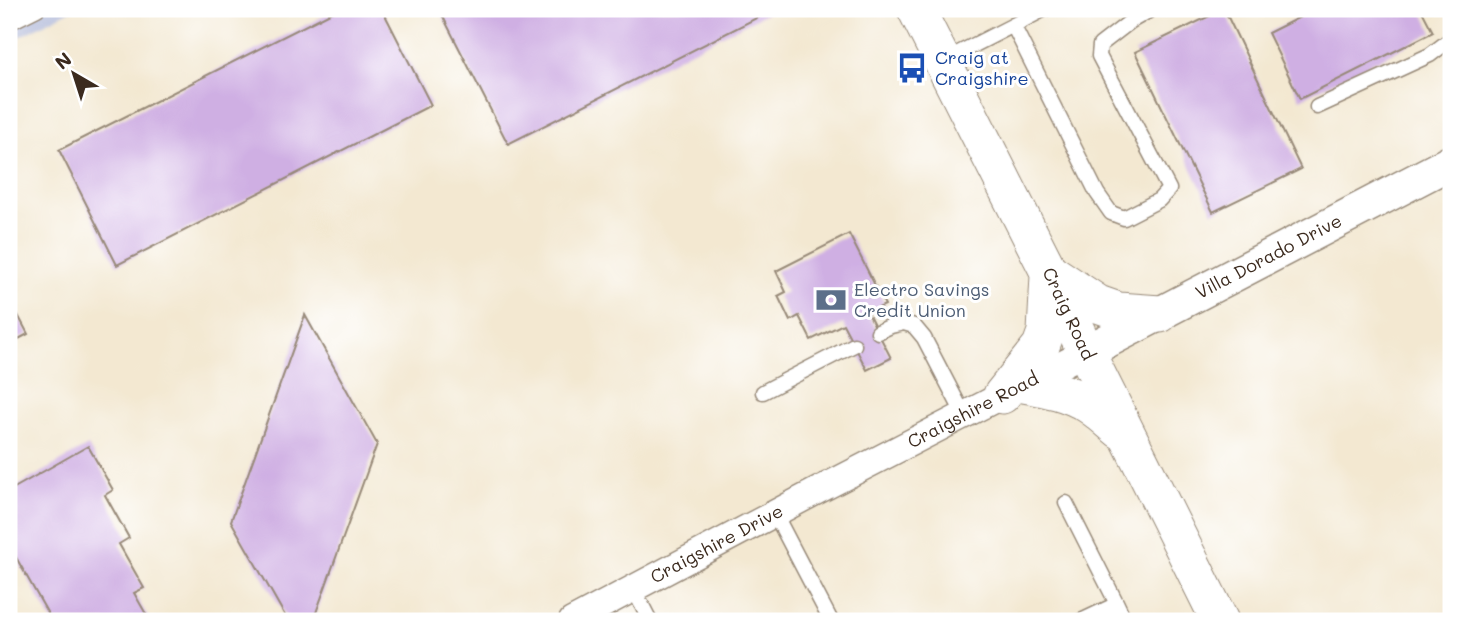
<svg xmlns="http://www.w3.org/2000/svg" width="1460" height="630" viewBox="0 0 1460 630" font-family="Mali,sans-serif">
  <rect width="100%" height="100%" fill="#fff"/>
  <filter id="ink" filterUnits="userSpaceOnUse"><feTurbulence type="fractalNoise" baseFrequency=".0143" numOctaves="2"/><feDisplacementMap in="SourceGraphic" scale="14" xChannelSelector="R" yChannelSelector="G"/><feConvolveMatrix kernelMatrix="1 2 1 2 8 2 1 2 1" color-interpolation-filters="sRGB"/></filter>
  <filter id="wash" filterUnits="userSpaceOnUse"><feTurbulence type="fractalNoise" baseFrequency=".00686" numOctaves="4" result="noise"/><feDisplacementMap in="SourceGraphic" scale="28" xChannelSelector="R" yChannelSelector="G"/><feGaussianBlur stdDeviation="1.57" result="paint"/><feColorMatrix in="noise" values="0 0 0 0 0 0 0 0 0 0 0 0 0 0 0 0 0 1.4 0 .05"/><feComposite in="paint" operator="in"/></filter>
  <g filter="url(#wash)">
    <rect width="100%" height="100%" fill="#f3e8d1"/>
    <path fill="#bcc3de" d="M9,9H73L9,42Z"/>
    <g id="blocks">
      <path fill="#cfafe3" d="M338,9H382L431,105L117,265L59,150Z
        M439,9H774L508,144Z
        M1224,9L1301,169L1213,212L1135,52Z
        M1316,9H1421L1433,32L1300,99L1268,33Z
        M849,234L885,305L868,313L891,358L867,370L843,324L811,340L799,316L790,321L778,296L786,292L776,271Z
        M9,298L28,334L9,344Z
        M305,315L377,444L313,621H288L231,521Z
        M88,446L113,490L105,495L129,538L119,544L144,588L134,593L150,621H52L9,545V491Z"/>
    </g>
  </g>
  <g filter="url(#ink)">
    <use href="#blocks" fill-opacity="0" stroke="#978978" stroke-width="2"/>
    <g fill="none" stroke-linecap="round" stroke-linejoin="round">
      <g stroke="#978978" stroke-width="17">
        <path id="service" d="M9,23L37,9
          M1013,25L1097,193L1111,213L1124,218L1159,200L1169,189L1099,56L1100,45L1131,21L1152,9
          M943,61L1045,9
          M1317,107L1430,55L1451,39
          M878,332L891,326L904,323L914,326L924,338L964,415
          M763,392L854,345
          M1066,503L1117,604
          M775,514L831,621
          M633,588L650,621
          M1081,621L1117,604L1125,621"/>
      </g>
      <g stroke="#978978" stroke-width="29">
        <g id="minor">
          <path id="s1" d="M572,621L815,492L1086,352"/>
        </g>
      </g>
      <g stroke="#978978" stroke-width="36">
        <g id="tertiary">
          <path id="s2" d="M1086,352L1451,162"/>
        </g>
      </g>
      <g stroke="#978978" stroke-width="39">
        <g id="secondary">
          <path id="s3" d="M916,9L1049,272L1086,352L1220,621"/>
          <path d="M1050,272L1098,304L1118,311L1160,314"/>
          <path d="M1024,384C1046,388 1069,392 1089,405C1100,412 1110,422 1120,430"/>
          <path d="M1002,395L1041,346L1046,332L1049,276"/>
        </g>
      </g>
      <use href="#service" stroke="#fff" stroke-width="14"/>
      <use href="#minor" stroke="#fff" stroke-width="26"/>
      <use href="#tertiary" stroke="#fff" stroke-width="33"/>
      <use href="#secondary" stroke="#fff" stroke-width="37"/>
    </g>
  </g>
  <defs>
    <g id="bus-bare" transform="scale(2.415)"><path d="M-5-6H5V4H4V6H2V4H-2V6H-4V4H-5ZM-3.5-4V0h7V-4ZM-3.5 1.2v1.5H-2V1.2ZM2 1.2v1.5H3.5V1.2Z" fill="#1a4fb4" stroke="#fff" stroke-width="2.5" paint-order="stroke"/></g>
    <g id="bank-bare" transform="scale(2.415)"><path d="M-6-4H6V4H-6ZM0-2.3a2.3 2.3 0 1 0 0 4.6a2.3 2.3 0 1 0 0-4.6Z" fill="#5c6f8a" stroke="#fff" stroke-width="2.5" paint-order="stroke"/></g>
  </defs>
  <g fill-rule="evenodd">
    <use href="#bus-bare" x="912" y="68"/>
    <use href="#bank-bare" x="831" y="300"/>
  </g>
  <g text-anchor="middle" stroke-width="6" stroke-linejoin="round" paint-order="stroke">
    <g font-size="18" fill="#164399" stroke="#fff" text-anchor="start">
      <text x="935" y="64">Craig at<tspan x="935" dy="21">Craigshire</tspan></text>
    </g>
    <g font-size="18" fill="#3b2a1e" stroke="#fff">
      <text dy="6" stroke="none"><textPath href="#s2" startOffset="206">Villa Dorado Drive</textPath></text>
      <text dy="6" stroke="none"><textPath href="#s3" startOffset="341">Craig Road</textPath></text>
      <text dy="6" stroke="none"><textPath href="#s1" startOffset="453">Craigshire Road</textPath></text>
      <text dy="6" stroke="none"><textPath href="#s1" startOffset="164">Craigshire Drive</textPath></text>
    </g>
    <g font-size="18" fill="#4e5e75" stroke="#fff" text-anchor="start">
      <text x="854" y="296">Electro Savings<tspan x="854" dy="21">Credit Union</tspan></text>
    </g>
  </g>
  <rect width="1460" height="630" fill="none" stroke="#fff" stroke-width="35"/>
  <g transform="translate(74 74) rotate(321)" stroke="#ffffff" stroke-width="5" paint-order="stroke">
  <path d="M0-5L12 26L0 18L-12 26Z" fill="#3b2a1e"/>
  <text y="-10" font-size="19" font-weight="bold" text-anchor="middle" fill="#3b2a1e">N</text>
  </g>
</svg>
